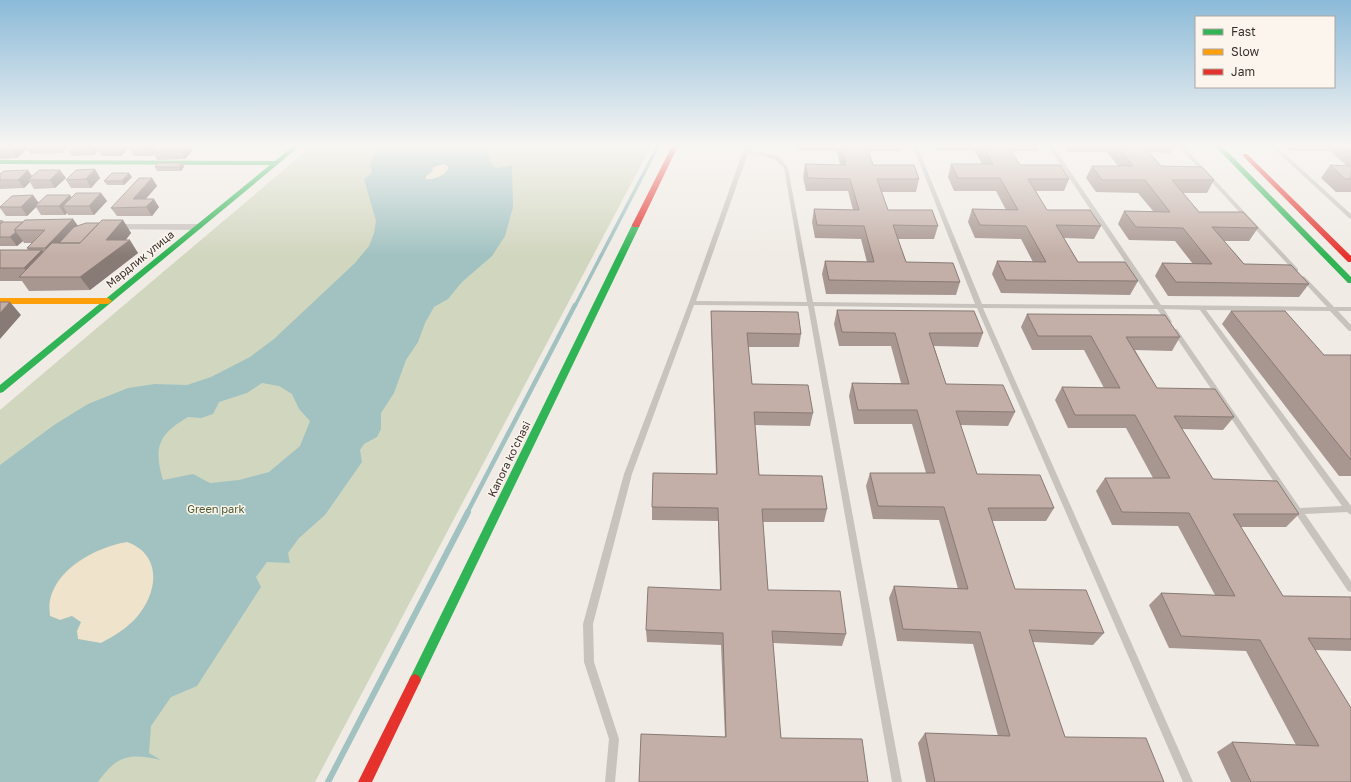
<svg xmlns="http://www.w3.org/2000/svg" width="1351" height="782" viewBox="0 0 1351 782" font-family="'Golos Text',sans-serif">
  <rect width="100%" height="100%" fill="#f0ebe5"/>
  <path fill="#d1d6bf" d="M312,146H651L315,782H0V410Z"/>
  <path fill="#efe3cc" d="M444,164L449,167C446,175 435,180 426,179V176L432,172L433,167Z
    M127,542C131,543 136,544 139,546C142,548 144,553 147,556C161,575 151,602 136,618C126,629 114,636 101,644L78,639L72,616L60,620L50,616C44,575 93,548 127,542Z"/>
  <path fill="#a1c2c1" fill-rule="evenodd" d="M379,146H487L489,158L494,167L498,168L512,165L513,207L505,236L492,256L462,282L448,299L434,307L425,323L418,342L406,360L394,393L381,413V429L377,437L364,444L360,450L362,462L325,515L299,538L288,553L290,563L267,562L256,577L261,587L197,686L171,697L151,726L149,753L161,760C130,753 117,755 98,782H0V465L54,425L88,404L128,388L155,384L187,385L211,377L250,357L274,339L355,263L369,246L374,233L376,221L364,179L371,174L372,169L369,166ZM444,164L449,167C446,175 435,180 426,179V176L432,172L433,167ZM262,383L279,386L292,394L299,409L310,421L300,446L269,472L239,480L210,483L193,474L163,480C153,447 159,434 188,417L201,418L213,414L219,402L247,393ZM127,542C163,555 158,593 136,618C126,629 114,636 101,643L78,639L77,631L81,622L72,616L60,620L50,616C43,575 93,547 127,542Z"/>
  <g fill="none" stroke-linecap="round" stroke-linejoin="round">
    <path stroke="#a1c2c1" stroke-width="3.5" d="M575,306L658,146"/>
    <path stroke="#a1c2c1" stroke-width="4.5" d="M467,513L575,305"/>
    <path stroke="#a1c2c1" stroke-width="6" d="M328,782L468,512"/>
    <path fill="#c9c3be" fill-rule="evenodd" d="M745,146H749V150L779,157L788,168L813,302L975,304L913,146H917L982,304L1154,305L1048,146H1053L1161,305L1327,307L1301,279L1300,278L1303,276L1305,277L1334,307H1351V311H1338L1351,325V331H1349L1330,311L1206,310L1351,506V515L1347,512L1305,514L1351,581V592L1348,591L1172,331L1175,329H1177L1300,508L1342,506L1200,310L1164,309L1172,322L1169,324L1167,323L1157,309L983,308L1193,782H1183L977,308L814,306L902,782H892L808,306L694,305L632,474L593,624L594,662L619,739L615,782H605L609,739L584,662L583,624L624,474L689,303ZM748,153L775,159L784,168L807,302L696,301Z
      M1178,146H1183L1298,269V271H1294Z
      M1271,146H1276L1351,214V219L1349,218Z"/>
    <path fill="#c9c3be" fill-rule="evenodd" d="M110,224H198L203,227L198,230L106,229L105,227Z"/>
    <path fill="#30b455" fill-rule="evenodd" d="M293,146H300L3,392L0,393V385L270,165L0,164V160L275,161Z
      M1215,146H1222L1351,277V283H1348Z
      M633,223H639L640,225L419,684L415,686L411,684L409,680L411,676Z"/>
    <path fill="#ff9f0a" fill-rule="evenodd" d="M0,298H108L112,301L108,304H0Z"/>
    <path fill="#e5322d" fill-rule="evenodd" d="M672,146H678L640,225L639,227H633L632,225Z
      M1243,154H1247L1351,256V262H1348L1243,156Z
      M415,674L419,676L421,680L372,782H358L411,676Z"/>
  </g>
  <path fill="#a89690" d="M0,146H130L121,156H102L98,150L94,155L72,156L67,148L62,153L31,154L27,149L17,158L0,159Z
    M131,146L193,150L185,159L157,160L154,154L152,156H134L129,148Z
    M797,146H901L900,151H868L873,165L919,179L916,192H882L888,210L938,226L934,239H898L906,262L960,282L956,295L826,294L822,274L825,261L867,262L861,239L815,238L812,222L814,209L853,210L848,191H806L803,177L805,164L840,165L837,151L798,150Z
    M934,146H1040L1038,151H1011L1020,165L1069,179L1064,191H1036L1047,210L1101,226L1094,239L1064,238L1078,262L1138,281L1130,295L1001,293L992,274L997,261L1033,262L1021,239L975,238L968,222L972,209L1006,210L996,191H954L948,177L951,164H982L974,150H936Z
    M1064,146H1174L1171,153L1148,152L1161,166L1214,180L1207,193H1183L1199,212L1258,228L1249,241H1224L1244,264L1309,284L1299,297L1168,296L1155,276L1162,263L1193,264L1175,241L1129,240L1118,224L1124,211H1153L1138,193L1096,192L1086,178L1092,166H1118L1107,152H1068Z
    M1286,146H1351V192H1336L1321,178L1330,165L1347,166L1330,151H1291Z
    M182,163L184,167L181,171H157L155,167Z
    M95,169L100,178L91,188H71L66,180Z
    M0,174L32,176L66,178L55,188L34,189L30,182L24,188L0,189Z
    M132,177L124,185H107L104,181Z
    M152,178L157,186L146,199L159,207L152,216H117L111,208Z
    M101,193L107,201L94,215H68L67,213L65,215H41L36,207L27,216H6L0,208V207L33,195L39,203L70,195L71,197Z
    M73,219L78,226L123,220L131,233L126,240L138,253L90,290L29,291L22,281H0V268L28,250L27,248L32,243H24L23,241L17,246H0V220H2L4,222H23Z
    M837,310L983,333L978,347L934,346L946,384L1015,412L1008,426L960,425L977,474L1054,508L1046,521H992L1015,589L1104,633L1093,645L1033,642L1065,737L1164,782H926L918,743L925,733L998,736L973,644L897,641L889,598L894,586L958,589L939,520L873,519L866,486L870,473H926L912,424H854L849,396L852,383H901L891,346H839L834,324Z
    M711,311L801,334L799,347H748L752,384L813,413L810,426L755,425L759,475L827,509L824,522H763L768,590L846,634L842,646L773,643L781,738L725,737L721,645L647,642L646,630L720,590L718,521L652,520V507L716,474L711,325Z
    M1231,311L1324,355H1351V476H1339L1222,324Z
    M1027,314L1180,337L1172,351L1135,350L1157,388L1234,417L1223,430L1182,429L1213,479L1299,514L1286,527H1241L1283,596L1351,597V651L1316,650L1351,782H1231L1217,752L1232,742L1296,745L1246,651L1169,648L1149,605L1161,593L1215,595L1178,526L1112,525L1096,491L1105,478H1153L1126,428H1068L1055,400L1062,387L1104,388L1084,350H1032L1021,327Z"/>
  <path fill="#887a75" d="M15,146H26L27,149L17,158L11,150Z
    M58,146H70L67,147V148L62,153Z
    M89,146H100L97,148L98,150L94,155L89,147Z
    M118,146H130L121,156L116,148Z
    M149,146H158L153,151L154,154L152,156L147,148Z
    M185,146H191L193,150L185,159L181,151Z
    M182,163L184,167L181,171L179,167Z
    M95,169L100,178L91,188L86,179Z
    M28,170L34,179L28,180L30,182L24,188L18,180Z
    M60,170L66,178L55,188L50,180Z
    M129,173L132,177L124,185L122,181Z
    M152,178L157,186L138,207L133,199Z
    M101,193L107,201L94,215L89,206Z
    M33,195L39,204L35,206L36,207L27,216L21,207Z
    M70,195L75,203L63,206L67,213L65,215L59,206Z
    M154,199L159,207L152,216L146,207Z
    M73,219L82,232L55,261L45,248Z
    M123,220L131,233L118,249L130,240L138,253L90,290L80,277L106,240Z
    M16,232L23,241L17,246L10,237Z
    M42,250L51,263L31,277L24,268Z
    M10,302L21,315L0,339V313Z"/>
  <path fill="#c3afa7" stroke="#887a75" d="M0,146H15L11,150H0Z
    M68,146H89V147H67Z
    M99,146H118L116,148H97Z
    M131,146H149L147,148H129Z
    M157,146H185L181,151H153Z
    M841,146H867L873,165H914L919,179H877L888,210H932L938,226L893,225L906,262L953,263L960,282L829,280L825,261L874,262L864,226L817,225L814,209L859,210L850,179L808,178L805,164L846,165Z
    M983,146H1008L1020,165H1060L1069,179H1028L1047,210H1090L1101,226L1056,225L1078,262H1125L1138,281L1006,280L997,261L1046,262L1026,226L980,225L972,209L1018,210L1000,178H958L951,164H993Z
    M1118,146H1143L1161,166L1202,167L1214,180H1172L1199,212H1243L1258,228L1212,227L1244,264L1291,265L1309,284L1176,282L1162,263L1212,264L1183,228L1136,227L1124,211L1170,212L1145,180H1102L1092,166H1133Z
    M158,163H182L179,167H155Z
    M1330,165L1351,166V179H1345Z
    M95,169L86,179L66,180L76,170Z
    M28,170L18,180H0V174L4,171Z
    M39,170H60L50,180H28Z
    M112,173H129L122,181H104Z
    M139,178H152L133,199H154L146,207L111,208Z
    M76,193H101L89,206H63Z
    M33,195L21,207H0L12,196Z
    M47,195H70L59,206H35Z
    M73,219L45,248H27L45,230H14L25,220Z
    M102,220H123L106,240H130L80,277H19L52,243H80Z
    M3,222H23L14,230L16,232L10,237H0V224Z
    M86,223H99L80,243H59L74,227Z
    M0,250H42L24,268H0Z
    M0,302H10L0,313Z
    M837,310L974,311L983,333H929L946,384L1003,385L1015,412L956,411L977,474L1040,475L1054,508H988L1015,589L1086,590L1104,633L1029,630L1065,737L1146,738L1164,782H935L925,733L1010,736L980,632L903,629L894,586L968,589L944,507L878,506L870,473H935L917,410H858L852,383L909,384L895,333L842,332Z
    M711,311L798,312L801,334L747,333L752,384L808,385L813,413L754,412L759,475L822,476L827,509H762L768,590L840,591L846,634L772,631L781,738L862,739L868,782H639L641,734L726,737L723,633L646,630L648,587L721,590L718,508L652,507L653,473L717,474Z
    M1231,311H1285L1324,355H1351V460Z
    M1027,314L1165,315L1180,337H1126L1157,388L1215,389L1234,417L1174,416L1213,479L1277,481L1299,514H1233L1283,596L1351,597V639L1308,638L1351,708V782H1251L1232,742L1319,746L1260,640L1181,636L1161,593L1235,596L1189,513L1122,512L1105,478H1170L1135,415H1075L1062,387L1120,388L1091,336H1038Z"/>
  <linearGradient id="sky" x2="0" y2="1"><stop stop-color="#8bbad8"/><stop offset="0.57" stop-color="#f8f6f3"/><stop offset="1" stop-color="#f8f6f3" stop-opacity="0"/></linearGradient>
  <rect width="1351" height="256" fill="url(#sky)"/>
  <g text-anchor="middle" stroke-width="3" stroke-linejoin="round" paint-order="stroke">
    <g font-size="11" fill="#3b302b" stroke="#fbf5ee">
      <text transform="translate(140 259) rotate(-39)" y="4">Мардлик улица</text>
      <text transform="translate(509 459) rotate(-64)" y="4">Kanora ko'chasi</text>
    </g>
    <g font-size="11" fill="#4a5a2e" stroke="#fbf5ee">
      <text x="216" y="513">Green park</text>
    </g>
  </g>
  <rect x="1195" y="16" width="140" height="72" fill="#fbf5ee" stroke="#aea6a0"/>
  <rect x="1203" y="29" width="20" height="6" fill="#30b455" stroke="#aea6a0"/>
  <text x="1231" y="36" font-size="12" fill="#3b302b">Fast</text>
  <rect x="1203" y="49" width="20" height="6" fill="#ff9f0a" stroke="#aea6a0"/>
  <text x="1231" y="56" font-size="12" fill="#3b302b">Slow</text>
  <rect x="1203" y="69" width="20" height="6" fill="#e5322d" stroke="#aea6a0"/>
  <text x="1231" y="76" font-size="12" fill="#3b302b">Jam</text>
</svg>
